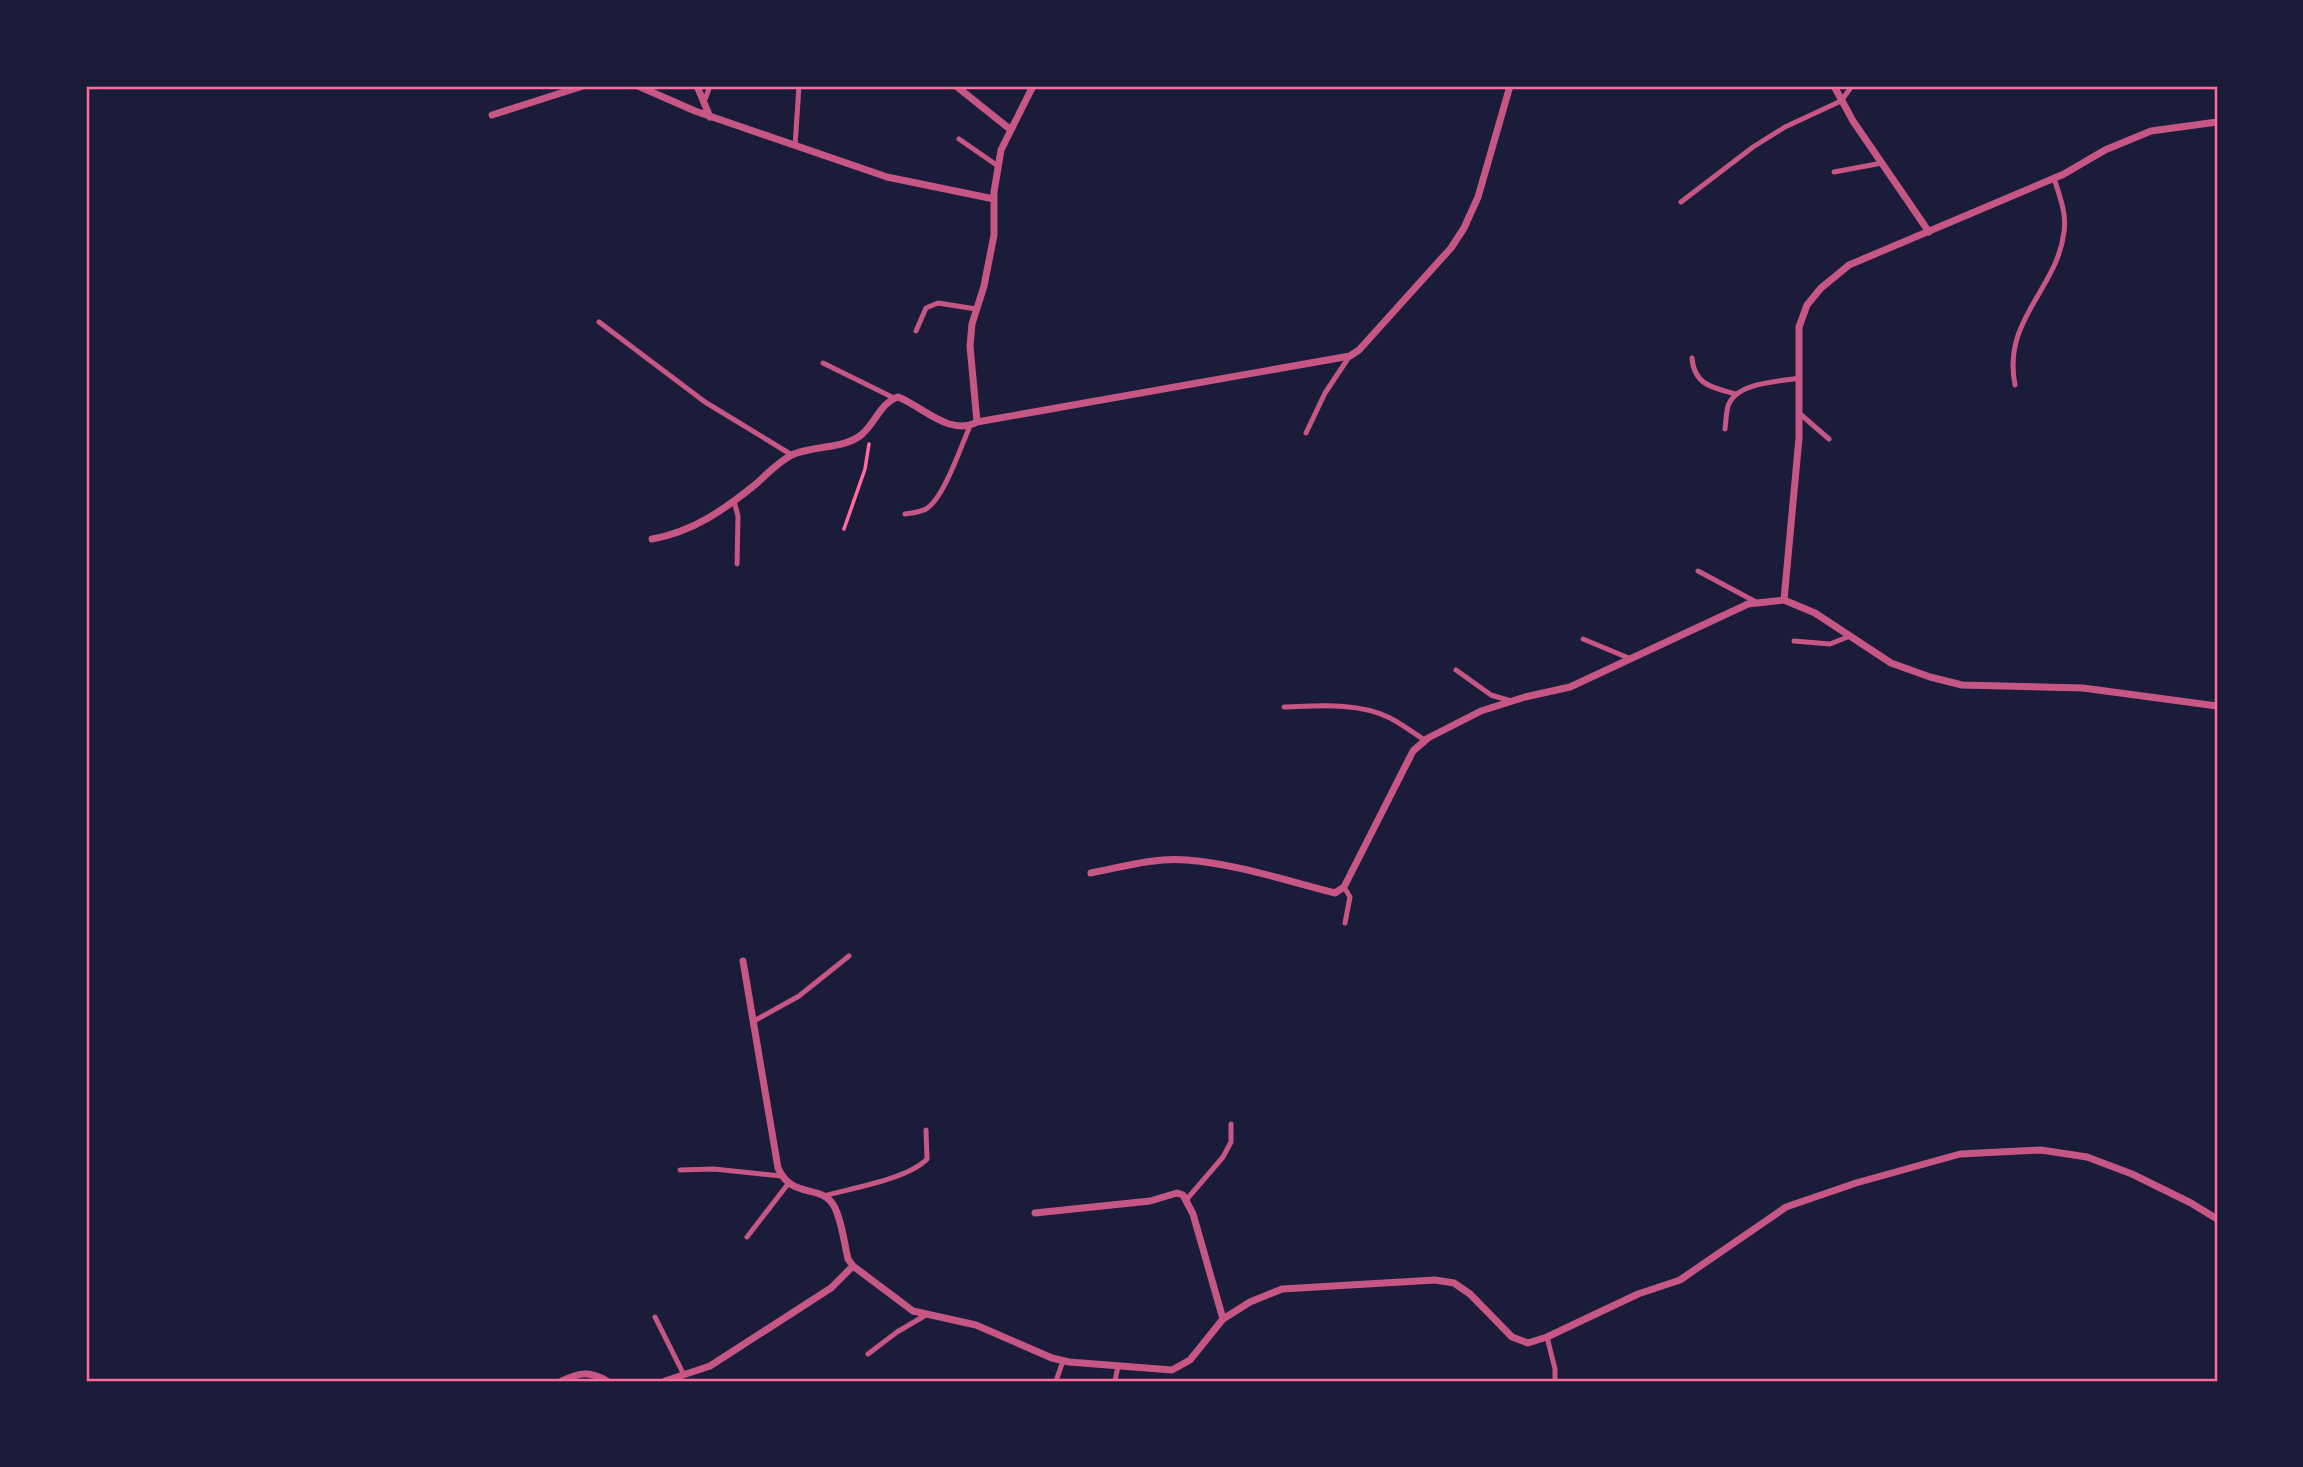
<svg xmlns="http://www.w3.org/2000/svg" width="2303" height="1467" viewBox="0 0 2303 1467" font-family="'Asap Condensed',sans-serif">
  <rect width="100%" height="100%" fill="#1b1b3a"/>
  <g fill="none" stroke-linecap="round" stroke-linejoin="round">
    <path stroke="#ff6b9d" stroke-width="3.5" d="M844,529L865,469L869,444"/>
    <path stroke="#c65784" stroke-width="5" d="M704,102L710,86
      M959,139L998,166
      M795,146L799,86
      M1834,172L1882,163
      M1681,202L1753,147L1785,127L1841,101L1852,86
      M599,322L705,402L792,455
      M916,331L926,308L938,303L976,309
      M1692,358C1694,385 1713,388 1736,394
      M823,363L894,398
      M2015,385C2002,319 2057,290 2064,232C2067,213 2059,195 2054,178
      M1799,413L1829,439
      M1725,429C1726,422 1726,413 1728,406C1736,382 1778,382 1799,378
      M1306,433L1325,393L1349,357
      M734,501L738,516L737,564
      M905,514C911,513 921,512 926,509C944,498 961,446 970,426
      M1698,571L1758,603
      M1583,639L1631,659
      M1794,641L1830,644L1850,636
      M1456,670L1491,695L1511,701
      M1284,707C1317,706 1357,702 1388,717C1401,723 1413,733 1425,740
      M1344,887L1350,897L1345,923
      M754,1021L799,996L849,956
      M680,1170L714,1169L781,1176
      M824,1196C852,1188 908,1179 927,1159L926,1130
      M1187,1199L1223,1157L1231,1142V1124
      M747,1237L788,1184
      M655,1317L684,1375
      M1547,1337L1555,1369V1381
      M868,1354L897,1332L926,1315
      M1056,1381L1063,1361
      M1115,1381L1118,1366"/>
    <path stroke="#c65784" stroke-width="7" d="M638,86L695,111L887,177L994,199
      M697,86L710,117
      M956,86L1011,130
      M1834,86L1853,121L1929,232
      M492,115L583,86
      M977,422L970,346L972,324L984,286L994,235V192L1001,150L1033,86
      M652,539C693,532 725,509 756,484C767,474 780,460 794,454C814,446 846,448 861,435C875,424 880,403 898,397C922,406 950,437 977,422L1350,356L1359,350L1451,248L1464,228L1478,197L1510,86
      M1784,600L1799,438V327L1807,305L1821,288L1849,265L2064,174L2105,150L2151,131L2217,122
      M1091,873C1122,867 1155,857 1187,860C1237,864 1287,881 1335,893L1344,887L1413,751L1428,738L1481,711L1525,697L1570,687L1748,604L1784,600L1815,613L1891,663L1930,677L1962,685L2083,688L2217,706
      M743,961L778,1168C792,1200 821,1183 834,1206C842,1221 844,1242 848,1259L853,1266L913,1311L976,1325L1052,1358L1069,1362L1172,1370L1190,1360L1223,1319L1250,1302L1282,1289L1435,1280L1454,1283L1470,1294L1512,1337L1528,1343L1547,1337L1638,1294L1680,1280L1786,1207L1856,1183L1960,1154L2041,1150L2087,1157L2132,1174L2191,1203L2217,1219
      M1035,1213L1150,1201L1177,1193L1183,1195L1193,1214L1223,1319
      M562,1381C580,1372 589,1371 607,1381
      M665,1381L710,1366L831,1288L853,1266"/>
  </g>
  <rect width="2303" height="1467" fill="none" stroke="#1b1b3a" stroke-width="175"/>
  <rect x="88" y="88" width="2128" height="1292" fill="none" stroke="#ff6b9d" stroke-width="2.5"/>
</svg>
